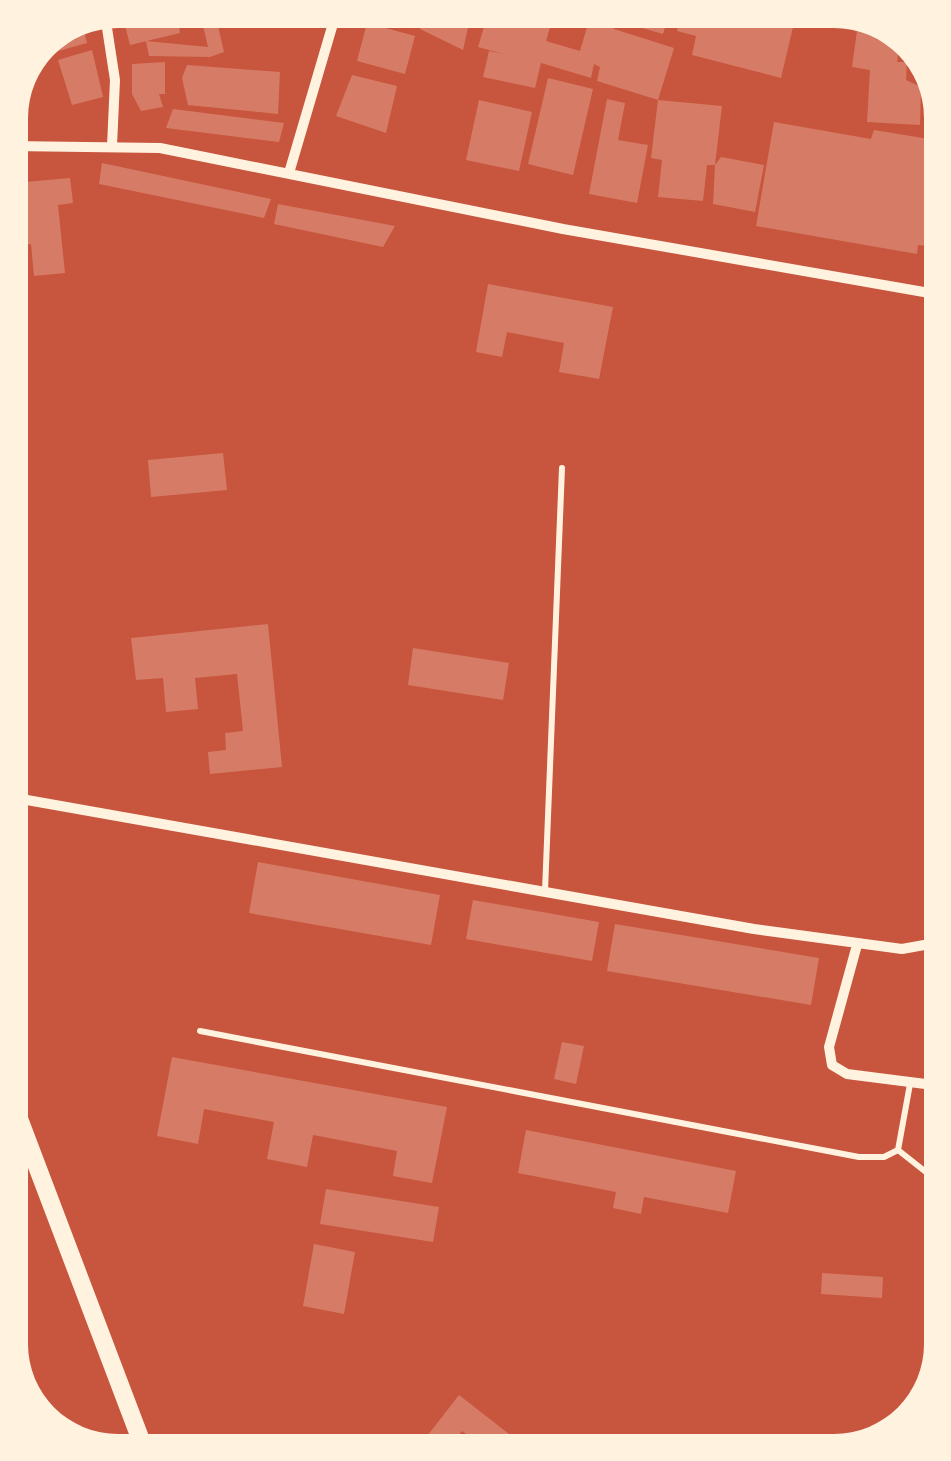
<svg xmlns="http://www.w3.org/2000/svg" width="951" height="1461" viewBox="0 0 951 1461" font-family="'IBM Plex Sans',sans-serif">
  <rect width="100%" height="100%" fill="#c8553d"/>
  <path fill="#d67c66" d="M121,10H177L180,33L130,45Z
    M424,10H472L463,50L420,29Z
    M489,10H555L546,41L580,51L592,10L618,17L614,29L674,48L658,100L597,81L600,67L594,64L591,78L541,63L535,88L483,77L489,51L504,54L478,47Z
    M625,10H670L663,34L621,22Z
    M682,10H797L781,78L692,55L696,36L677,31Z
    M215,13L224,52L210,57L149,56L146,41L208,47L201,17Z
    M859,16L893,28L901,36L897,62H907L906,80L921,87L920,125L867,122L870,70L852,67Z
    M82,23L87,43L55,52L50,35Z
    M367,23L415,36L405,74L357,61Z
    M92,50L103,97L72,105L58,60Z
    M165,62V94H159L163,107L141,111L132,94V64Z
    M187,65L280,72L278,114L188,105L182,78Z
    M352,75L397,86L386,133L336,116Z
    M548,78L593,89L573,175L528,164Z
    M607,99L625,103L618,140L648,145L637,203L589,194Z
    M479,100L532,112L519,171L466,160Z
    M658,100L722,106L715,165L721,157L764,165L755,212L713,204L715,165H707L703,201L658,197L662,160L651,158Z
    M173,109L284,123L279,142L166,128Z
    M939,116L941,248L918,245L917,254L756,226L774,122L871,139L874,130L935,140Z
    M102,163L271,199L264,218L99,184Z
    M70,178L73,203L58,205L65,273L34,276L31,244L10,246V212L28,210L25,182Z
    M278,204L395,226L383,247L274,224Z
    M488,284L613,307L599,379L559,372L564,343L507,332L502,357L476,352Z
    M223,453L227,490L151,497L148,460Z
    M268,624L282,767L210,774L208,752L226,750L225,733L243,731L237,674L195,678L198,709L166,712L163,678L136,680L131,638Z
    M413,648L509,663L503,700L408,685Z
    M258,862L440,895L431,945L249,913Z
    M473,900L599,922L592,961L466,939Z
    M615,924L819,958L811,1005L607,971Z
    M562,1042L584,1046L576,1084L554,1079Z
    M172,1057L447,1107L432,1183L393,1176L397,1151L313,1135L307,1167L267,1159L274,1122L204,1109L198,1144L157,1136Z
    M526,1130L736,1171L728,1213L644,1197L641,1214L613,1208L616,1192L518,1173Z
    M326,1189L439,1207L433,1242L320,1224Z
    M314,1244L355,1252L344,1314L303,1306Z
    M822,1273L883,1277L882,1298L821,1294Z
    M459,1395L531,1451H488L462,1431L446,1451L417,1449Z"/>
  <g fill="none" stroke-linecap="round" stroke-linejoin="round">
    <path stroke="#fff3e0" stroke-width="6" d="M545,891L562,468
      M200,1031L859,1157H884L898,1150L910,1084
      M898,1150L941,1184"/>
    <path stroke="#fff3e0" stroke-width="10" d="M105,15L115,80L112,146
      M10,146L160,148L563,229L941,295
      M289,173L337,10
      M10,797L754,929L902,949L941,942
      M857,945L829,1047L832,1065L847,1074L941,1086"/>
    <path stroke="#fff3e0" stroke-width="18" d="M10,1095L145,1451"/>
  </g>
  <path d="M0 0H951V1461H0ZM118 28H834A90 90 0 0 1 924 118V1344A90 90 0 0 1 834 1434H118A90 90 0 0 1 28 1344V118A90 90 0 0 1 118 28Z" fill="#fff3e0" fill-rule="evenodd"/>
</svg>
